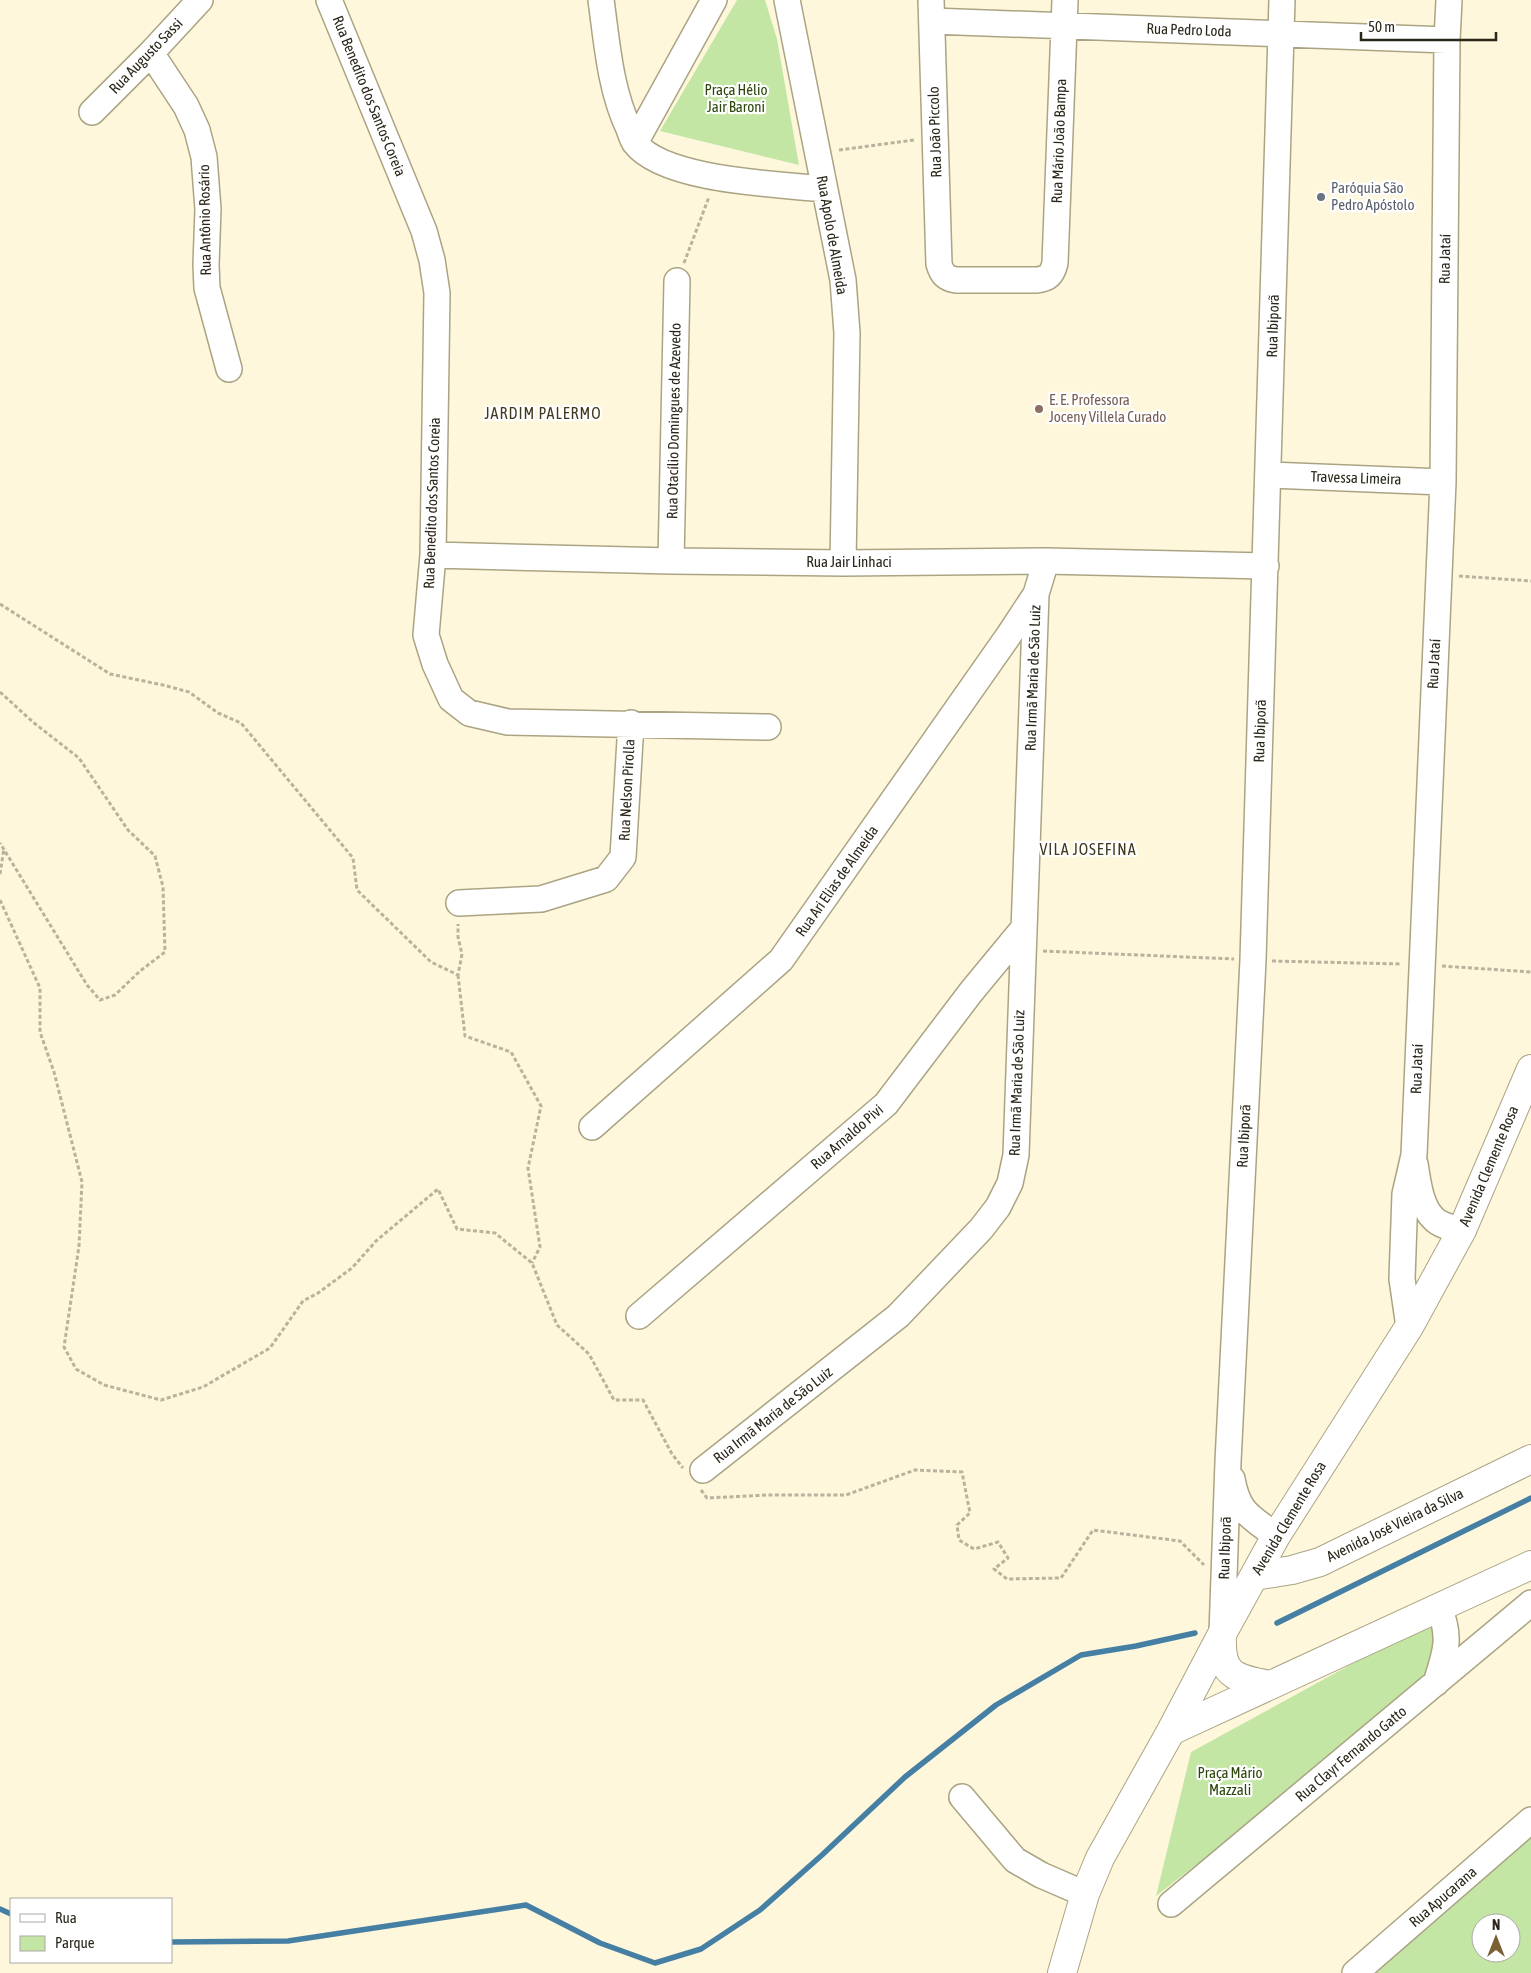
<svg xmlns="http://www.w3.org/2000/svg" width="1531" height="1973" viewBox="0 0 1531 1973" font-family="'Asap Condensed',sans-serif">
  <rect width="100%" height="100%" fill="#fef7dc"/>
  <path fill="#c3e6a4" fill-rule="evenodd" d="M737,0H765L777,39L799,165L660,131Z
    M1425,1624L1433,1630L1444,1658L1390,1714L1156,1896L1191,1752Z
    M1531,1836V1973H1365ZM1481,1923H1511V1953H1481Z"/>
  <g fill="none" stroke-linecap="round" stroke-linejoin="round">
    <path stroke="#4580a4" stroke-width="5.5" d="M1277,1623L1531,1498
      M0,1909L11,1914
      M171,1942L288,1941L526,1905L600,1943L655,1963L701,1949L760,1910L822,1855L905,1777L996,1705L1081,1655L1136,1646L1195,1633"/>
    <g stroke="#aba483" stroke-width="28">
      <path id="minor" d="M329,0L424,231L432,260L437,293L433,555L426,635L435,664L451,699L469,713L508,722L768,727
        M601,0C607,43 610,89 629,129C631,134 632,139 635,143C664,181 778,184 824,189
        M787,0L843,280L847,333L843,563
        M931,0L939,264C942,274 945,278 956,280H1036C1048,279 1052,275 1055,263L1065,0
        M932,21L1447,40
        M151,53L186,106L197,130L204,157L208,209L206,265L207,288L229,369
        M92,112L151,53L200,0
        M635,143L714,0
        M1269,475L1443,482
        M433,555L671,561L843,563L1046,561L1266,566
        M671,561L677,281
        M459,903L541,899L606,879L623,857L631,723
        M592,1127L781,960L1009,635L1036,594
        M1415,1164C1418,1181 1420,1205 1433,1218C1440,1226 1453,1228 1462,1230
        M639,1316L886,1104L971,992L1023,929
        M1409,1327L1402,1279L1405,1194L1414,1155L1443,482L1447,40L1449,0
        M703,1470L898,1316L981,1229L998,1207L1010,1183L1016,1155L1036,594L1046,561
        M1232,1479C1238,1513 1250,1516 1276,1536
        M1222,1634L1228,1462L1253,960L1282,0
        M1436,1683C1445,1654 1452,1638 1439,1608
        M962,1797L1015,1860L1041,1875L1085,1894
        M1171,1904L1531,1603
        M1355,1973L1531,1820"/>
    </g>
    <g stroke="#aba483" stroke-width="30">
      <path id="major" d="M1254,1576L1292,1570L1320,1562L1531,1459
        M1222,1634C1220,1675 1233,1678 1270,1685
        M1171,1731L1531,1565
        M1062,1973L1085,1894L1100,1858L1171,1731L1222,1634L1276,1536L1409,1327L1462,1230L1531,1069"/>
    </g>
    <path stroke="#b9b39d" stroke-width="3" stroke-dasharray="4 2.5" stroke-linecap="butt" d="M839,150L914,140
      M684,263L709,197
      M1459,576L1531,581
      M0,604L110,674L163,685L189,692L218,713L241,723L353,858L357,890L431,962L458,975L462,954L458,937V924
      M0,692L34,723L79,758L128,830L155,856L163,887L165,952L140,971L115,995L100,1000L87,985L0,843
      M0,874L4,848
      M0,900L40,988V1032L54,1072L82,1182L79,1246L64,1347L76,1369L104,1385L161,1400L203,1387L270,1348L303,1301L318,1293L352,1268L376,1241L438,1189L457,1229L495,1233L532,1263L557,1325L589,1354L614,1400H643L672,1454L683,1468
      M1043,951L1234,959
      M1272,961L1401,964
      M1442,966L1531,972
      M458,975L465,1036L511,1052L541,1106L528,1168L540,1247L532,1263
      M701,1490L707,1498L768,1495H846L915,1470L962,1472L970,1513L957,1525L959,1540L974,1549L998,1542L1008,1558L994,1569L1007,1579L1061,1578L1093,1530L1180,1541L1204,1565"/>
    <use href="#minor" stroke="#fff" stroke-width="25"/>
    <use href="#major" stroke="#fff" stroke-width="28"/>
  </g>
  <circle fill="#6b7280" stroke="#fff" stroke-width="2" cx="1321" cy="197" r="5"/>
  <circle fill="#8d6e63" stroke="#fff" stroke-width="2" cx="1039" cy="409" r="5"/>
  <g text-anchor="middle" stroke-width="4.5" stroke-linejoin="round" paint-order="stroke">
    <g font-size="15" fill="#2a271a" stroke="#fff">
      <text transform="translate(1189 30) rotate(2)" y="5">Rua Pedro Loda</text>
      <text transform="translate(146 56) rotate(-46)" y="5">Rua Augusto Sassi</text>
      <text transform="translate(369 96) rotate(68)" y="5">Rua Benedito dos Santos Coreia</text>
      <text transform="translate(935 132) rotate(-92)" y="5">Rua João Piccolo</text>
      <text transform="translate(1059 141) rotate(-88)" y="5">Rua Mário João Bampa</text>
      <text transform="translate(205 220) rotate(-91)" y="5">Rua Antônio Rosário</text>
      <text transform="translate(832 235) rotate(80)" y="5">Rua Apolo de Almeida</text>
      <text transform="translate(1445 259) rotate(-89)" y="5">Rua Jataí</text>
      <text transform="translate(1273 326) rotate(-88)" y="5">Rua Ibiporã</text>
      <text transform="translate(674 421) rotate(-89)" y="5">Rua Otacílio Domingues de Azevedo</text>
      <text transform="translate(1356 478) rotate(2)" y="5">Travessa Limeira</text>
      <text transform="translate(432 503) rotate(-88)" y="5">Rua Benedito dos Santos Coreia</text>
      <text x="849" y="567">Rua Jair Linhaci</text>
      <text transform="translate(1434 664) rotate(-87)" y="5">Rua Jataí</text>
      <text transform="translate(1033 678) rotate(-88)" y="5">Rua Irmã Maria de São Luiz</text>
      <text transform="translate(1260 731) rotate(-88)" y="5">Rua Ibiporã</text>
      <text transform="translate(627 790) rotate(-87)" y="5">Rua Nelson Pirolla</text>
      <text transform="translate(837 881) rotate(-55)" y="5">Rua Ari Elias de Almeida</text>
      <text transform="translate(1417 1069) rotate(-88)" y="5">Rua Jataí</text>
      <text transform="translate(1017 1083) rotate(-88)" y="5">Rua Irmã Maria de São Luiz</text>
      <text transform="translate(1244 1136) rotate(-87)" y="5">Rua Ibiporã</text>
      <text transform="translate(847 1137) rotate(-41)" y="5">Rua Arnaldo Pivi</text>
      <text transform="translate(1489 1166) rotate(-67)" y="5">Avenida Clemente Rosa</text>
      <text transform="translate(773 1415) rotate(-38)" y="5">Rua Irmã Maria de São Luiz</text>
      <text transform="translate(1289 1518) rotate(-59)" y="5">Avenida Clemente Rosa</text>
      <text transform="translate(1395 1525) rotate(-26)" y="5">Avenida José Vieira da Silva</text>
      <text transform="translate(1225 1548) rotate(-88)" y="5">Rua Ibiporã</text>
      <text transform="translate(1351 1754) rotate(-40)" y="5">Rua Clayr Fernando Gatto</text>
      <text transform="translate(1443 1897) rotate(-41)" y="5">Rua Apucarana</text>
    </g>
    <g font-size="15" fill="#2c460b" stroke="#fff">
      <text x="736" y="95">Praça Hélio<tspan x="736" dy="17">Jair Baroni</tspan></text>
      <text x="1230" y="1778">Praça Mário<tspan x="1230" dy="17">Mazzali</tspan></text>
    </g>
    <g font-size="15" fill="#5b616d" stroke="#fff" text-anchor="start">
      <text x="1331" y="193">Paróquia São<tspan x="1331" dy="17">Pedro Apóstolo</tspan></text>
    </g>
    <g font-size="15" fill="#785e54" stroke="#fff" text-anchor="start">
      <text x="1049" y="405">E. E. Professora<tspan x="1049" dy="17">Joceny Villela Curado</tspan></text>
    </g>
    <g font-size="16" letter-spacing="1" fill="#403a1d" stroke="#fff">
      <text x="543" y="419">JARDIM PALERMO</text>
      <text x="1088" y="855">VILA JOSEFINA</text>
    </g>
  </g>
  <rect x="10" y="1898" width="162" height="65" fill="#ffffff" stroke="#aaa9a3"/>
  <rect x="20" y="1914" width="25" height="8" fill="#ffffff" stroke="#aaa9a3"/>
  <text x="55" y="1923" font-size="15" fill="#2a271a">Rua</text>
  <rect x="20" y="1936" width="25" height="15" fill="#c3e6a4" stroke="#aaa9a3"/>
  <text x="55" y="1948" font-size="15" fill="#2a271a">Parque</text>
  <g transform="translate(1496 1938)"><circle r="24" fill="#ffffff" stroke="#aaa9a3"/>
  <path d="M0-4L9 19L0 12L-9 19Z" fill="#7c5f33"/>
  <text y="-8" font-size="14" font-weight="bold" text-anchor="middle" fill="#2a271a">N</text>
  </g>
  <path d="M1361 32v8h135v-8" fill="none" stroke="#2a271a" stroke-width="2.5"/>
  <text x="1368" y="32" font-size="15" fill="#2a271a" stroke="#ffffff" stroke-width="4" paint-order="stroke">50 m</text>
</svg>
